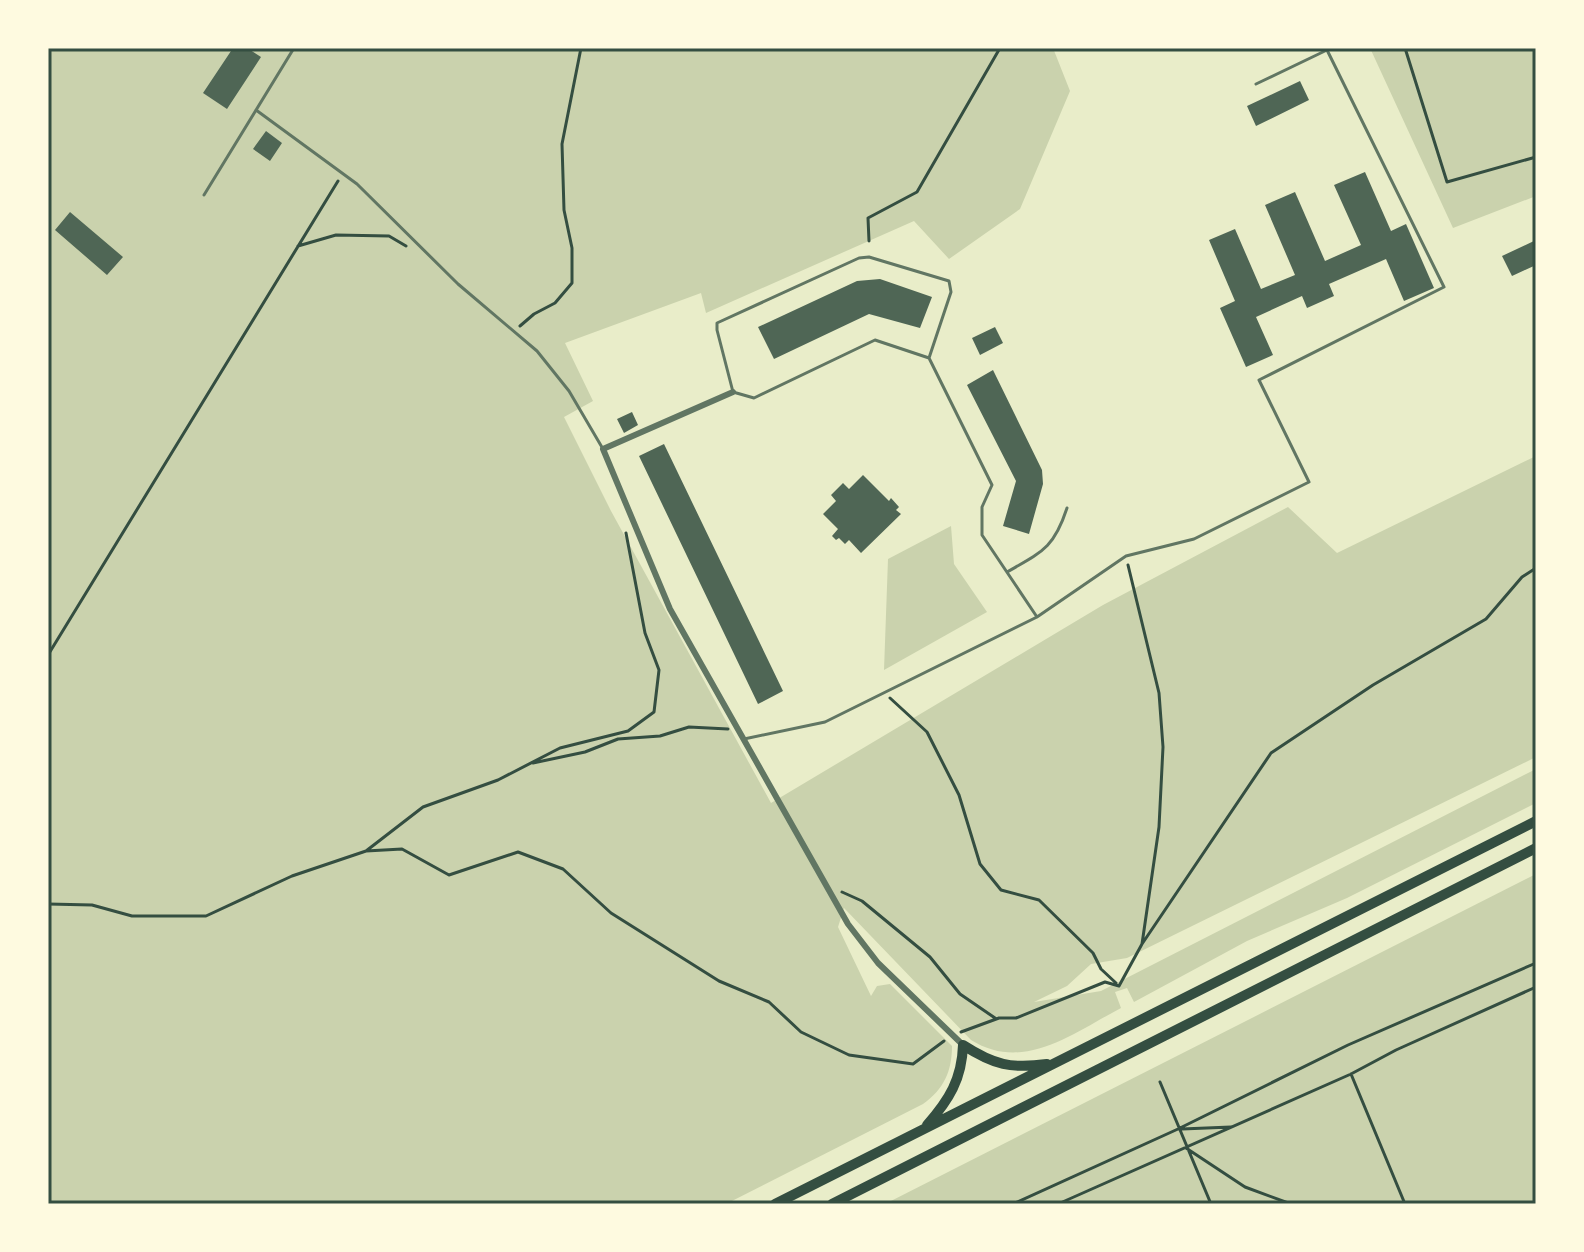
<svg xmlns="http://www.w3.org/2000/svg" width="1584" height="1252" viewBox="0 0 1584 1252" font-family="Manrope,sans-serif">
  <rect width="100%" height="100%" fill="#e9edc9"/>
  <path fill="#cad2ad" d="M48,48H1053L1070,91L1020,209L949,259L914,221L706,313L701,293L565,343L593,401L564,417L611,511L771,803L1103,605L1288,507L1337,553L1536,456V757L1127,958L1091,964L1067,986L1034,1002L1101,991L1536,769V803L1347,898L1247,941L1134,1002L1127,988L1115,992L1121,1008C1073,1033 1024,1073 971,1040L844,908L838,927L871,996L877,986L890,984L952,1046C952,1071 944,1089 923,1104L726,1204H48Z
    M1370,48H1536V196L1453,228Z
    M951,526L954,564L987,612L884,670L888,559Z
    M1536,874V1204H885Z"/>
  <path fill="#4f6655" d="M233,48H247L261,57L227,109L203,93Z
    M1300,81L1309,100L1256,126L1247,106Z
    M266,131L282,143L270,161L253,149Z
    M1365,172L1391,231L1406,224L1434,288L1404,301L1386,259L1329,284L1334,296L1307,308L1302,296L1256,317L1273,355L1246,367L1220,308L1235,301L1209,240L1235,229L1261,289L1295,275L1265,205L1295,192L1325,261L1361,245L1334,185Z
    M70,212L123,257L107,275L55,230Z
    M1536,240V265L1512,276L1502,256Z
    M880,279L932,297L920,328L869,314L774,359L758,327L857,281Z
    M995,327L1003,343L980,355L972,338Z
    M993,370L1042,470L1043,484L1029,534L1003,526L1016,481L967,385Z
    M632,412L638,425L624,433L617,419Z
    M664,444L783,691L758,704L639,456Z
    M863,475L889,501L891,498L899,507L896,510L901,514L861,553L849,540L845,544L839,538L836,540L832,536L838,529L823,514L836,501L831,495L843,483L849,489Z"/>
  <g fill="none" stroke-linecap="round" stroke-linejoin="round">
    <path stroke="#344e41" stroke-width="3" d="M1405,48L1447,182L1536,157
      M869,241L868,218L917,192L1000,48
      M298,246L336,235L389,236L406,246
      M520,326L534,314L555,303L572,283V248L564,210L562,144L581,48
      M48,655L338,181
      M890,698L927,732L959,795L980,864L1001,890L1039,900L1093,953L1101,969L1116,983
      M533,763L585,752L618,739L660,736L689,727L728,729
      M366,851L423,807L498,780L560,748L628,731L654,712L659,670L645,633L626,533
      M842,892L862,901L930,957L960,994L995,1018
      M48,904L92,905L132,916H206L292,876L366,851L402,849L449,875L518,852L563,869L611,913L719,981L769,1002L801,1032L849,1055L913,1064L944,1041
      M1142,944L1271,753L1373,685L1486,619L1522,577L1536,568
      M1119,986L1142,944L1159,827L1163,747L1159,693L1128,565
      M961,1032L999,1018H1016L1105,982L1119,986
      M1351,1074L1405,1204
      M1160,1082L1211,1204
      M1182,1129L1231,1127
      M1186,1148L1245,1187L1291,1204
      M1013,1204L1178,1129L1348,1045L1536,963
      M1058,1204L1351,1074L1396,1050L1536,987"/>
    <path stroke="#617663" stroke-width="3" d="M256,110L357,184L458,284L537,351L569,391L603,449
      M204,195L294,48
      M929,358L875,340L754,398L733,392L717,330V323L859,258L869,257L949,281L951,292L929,358L992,485L982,507V535L1037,617
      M1007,572C1042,552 1054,548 1067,508
      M744,739L825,722L1037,617L1126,556L1194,539L1309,482L1259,380L1444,287L1327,50L1256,84"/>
    <path stroke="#617663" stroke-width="6" d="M733,392L603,449L670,609L848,924L878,963L963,1045"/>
    <path stroke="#344e41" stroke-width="10" d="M963,1045C994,1065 1011,1069 1047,1064
      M927,1125C949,1100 962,1079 963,1045
      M775,1204L1536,821
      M832,1204L1536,848"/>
  </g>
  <rect width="1584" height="1252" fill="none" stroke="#fefae0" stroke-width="100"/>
  <rect x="50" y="50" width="1484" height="1152" fill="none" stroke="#344e41" stroke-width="3"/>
</svg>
